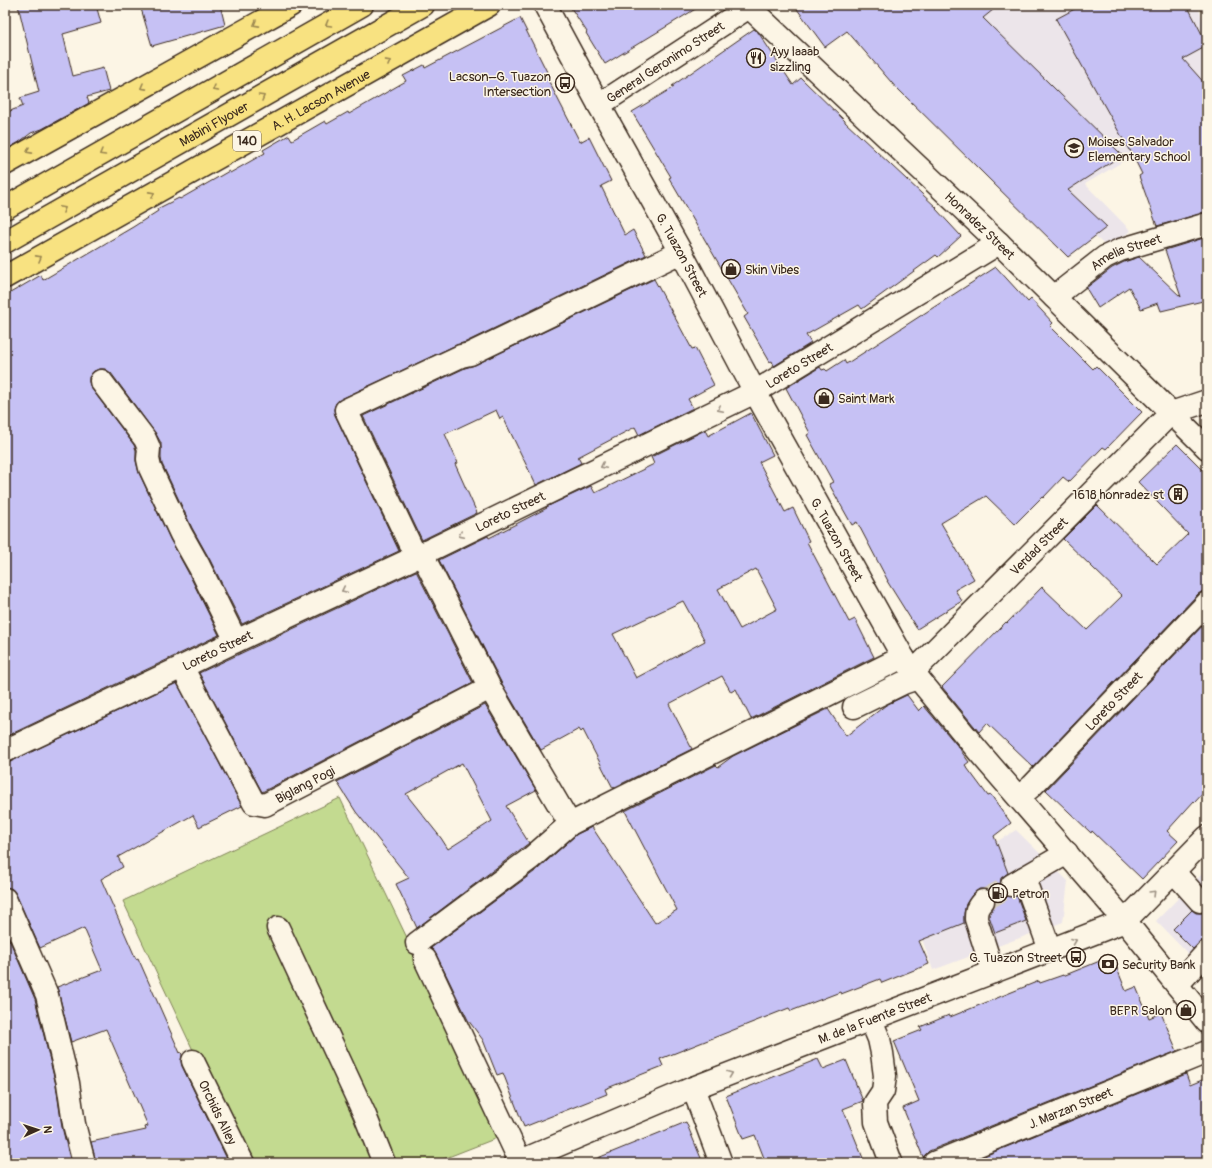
<svg xmlns="http://www.w3.org/2000/svg" width="1212" height="1168" viewBox="0 0 1212 1168" font-family="Pangolin,sans-serif">
  <rect width="100%" height="100%" fill="#fcf5e5"/>
  <filter id="ink" filterUnits="userSpaceOnUse"><feTurbulence type="fractalNoise" baseFrequency=".025" numOctaves="2"/><feDisplacementMap in="SourceGraphic" scale="8" xChannelSelector="R" yChannelSelector="G"/><feConvolveMatrix kernelMatrix="1 2 1 2 8 2 1 2 1" color-interpolation-filters="sRGB"/></filter>
  <g filter="url(#ink)">
    <path fill="#ece5ea" d="M882,5H1197L1204,22L1207,52V112L1085,184L1131,231L1107,247L1076,220Z
      M1016,830L1068,881L1063,922L933,970L907,896Z
      M1207,869V957L1199,965L1156,921Z"/>
    <path fill="#c3da90" stroke="#7f8257" d="M340,798L502,1136L433,1163H246L123,901Z"/>
    <path fill="#c6c1f4" stroke="#3b2a1e" fill-rule="evenodd" d="M18,5H96L101,23L63,34L73,76L103,68L109,91L87,97L89,103L42,129L31,133L18,143L5,150V113L23,106L20,98L39,92Z
      M140,5H220L225,25L152,46Z
      M569,5H702L605,64L586,33L587,32Z
      M794,5H999L983,18L1122,155L1068,190L1107,227L1068,257L898,89V90L847,31L825,47Z
      M1082,5H1187L1207,44V46L1183,59L1207,86V212L1157,226L1139,176L1142,174L1130,150H1129L1056,19Z
      M520,18L547,72L545,74L580,142L589,137L611,181L601,186L625,235L633,230L646,255L466,342L456,345L341,399L336,403L334,409L335,415L399,551L242,624L210,560L192,528L162,464L161,458V443L156,434L111,373L105,369H100L94,371L89,377V382L91,388L134,445L136,450V461L139,473L170,539L188,572L219,635L5,737V296L41,275L43,280L133,227L158,211L157,209L179,198L180,199L229,171L230,173L265,153L263,150L289,135L292,140L325,121L327,124L348,112L349,114L406,81L403,76L424,65L425,68Z
      M754,29L758,32L793,85L801,78L845,121V122L937,208L936,209L961,236L938,257L936,255L862,309L859,305L806,335L811,343L774,366L772,361L770,362L744,317L748,314L669,178L671,177L632,112L674,87L672,86Z
      M1207,237V300L1161,311L1158,303L1141,309L1129,287L1098,308L1086,288L1112,268L1124,262L1139,257L1181,297L1165,250Z
      M996,267L1028,302L1031,299L1053,323L1050,326L1093,369L1096,366L1142,412L1106,449L1103,447L1069,482L1063,477L1043,498L1042,497L1015,524L986,496L941,523L974,579L955,590L962,601L917,629L887,581H888L857,522L852,525L829,484L833,482L807,435L810,433L786,388L820,367L822,370L825,369L827,371L844,360L846,364Z
      M654,279L692,349L695,348L714,385L688,399L693,408L639,435L635,427L578,457L581,463L536,485L503,417L500,419L496,410L445,434L458,463L455,464L477,513L422,540L363,416L465,368L475,365Z
      M751,413L773,455L759,462L785,512L793,508L809,541L807,542L849,622L855,619L874,657L751,719L736,689L731,692L722,676L669,704L692,749L613,788L583,730L581,732L579,729L541,750L501,682L439,560L488,536L489,538L547,508L546,507L591,486L595,493L654,464L651,457L705,430L708,436ZM756,569L777,609L740,629L718,589ZM683,601L705,641L636,678L613,634Z
      M1177,444L1207,474V591H1203L1198,594L1033,767L987,723L979,732L942,687L1006,622L1007,623L1042,587L1087,630L1122,596L1063,539L1097,505L1157,564L1188,534L1138,482Z
      M416,571L473,683L262,792L199,673Z
      M1207,621V789L1195,802L1194,801L1167,831L1178,841L1142,879L1092,831L1091,833L1046,790Z
      M177,683L242,806L199,827L193,815L118,857L123,867L101,879L136,959L138,958L180,1053L181,1052L182,1055L181,1061L182,1066L229,1163H96L91,1142L146,1130L145,1127L148,1126L106,1029L71,1042L57,987L102,970L84,928L40,948L16,894L12,889L5,887V763L10,762Z
      M907,695L919,711L924,706L961,750V751L969,762L965,765L988,796L991,795L1011,823L994,836L1008,873L1001,878L1000,885L1001,891L1005,896L1012,897L1017,896L1026,921L995,933L989,916L995,904V897L992,892L986,889H979L972,895L966,904L964,913V923L919,941L929,964L882,983L880,979L841,994L840,992L791,1011L789,1008L660,1059L663,1066L605,1089L607,1094L524,1127L503,1073L497,1075L483,1040L468,1020L436,954L431,948L538,869L577,834L592,827L655,923L677,910L625,811L716,765L718,767L733,756L828,709L846,736L886,705Z
      M485,705L536,790L506,806L529,843L417,928L396,884L409,878L356,812L337,782ZM462,763L492,821L448,849L441,838L406,794Z
      M1192,910L1196,913H1202L1207,911V940H1203L1193,949L1173,929Z
      M5,930L35,999L56,1085L62,1127L71,1163H5Z
      M1112,956L1126,991L1136,987L1149,1018L1161,1013L1177,1051L929,1151L923,1157L903,1108L919,1101L894,1041L922,1030L920,1027L949,1015L950,1017L1039,981L1040,983L1063,975V976Z
      M818,1059L823,1069L846,1060L863,1101L843,1109L865,1163H766L755,1135L743,1139L726,1096Z
      M1186,1074L1190,1085L1207,1078V1163H967Z
      M686,1122L703,1163H588V1162Z"/>
    <g fill="none" stroke-linecap="round" stroke-linejoin="round">
      <path stroke="#d5ccbd" stroke-width="22" stroke-dasharray="22 11" stroke-linecap="butt" d="M983,901L1012,885"/>
      <g stroke="#3b2a1e" stroke-width="25">
        <g id="minor">
          <path id="s1" d="M545,5L599,105L681,252L755,392L903,657L913,672L979,752L1125,921L1207,1022"/>
          <path id="s2" d="M749,7L999,243L1207,448"/>
          <path id="s3" d="M599,105L752,5"/>
          <path id="s4" d="M1054,297L1105,257L1120,250L1207,224"/>
          <path d="M101,381L145,439L149,448L148,459L150,468L181,534L199,566L236,641"/>
          <path d="M422,554L490,688L570,824"/>
          <path d="M416,557L346,410L461,356L470,354L681,252"/>
          <path id="s5" d="M182,667L254,803L265,805L490,688"/>
          <path id="s6" d="M913,672L1171,413L1207,401"/>
          <path d="M854,707L903,683L918,678"/>
          <path id="s7" d="M5,751L182,667L236,641L416,557L755,392L999,243"/>
          <path id="s8" d="M1019,797L1032,786L1207,603"/>
          <path d="M1174,872L1200,901"/>
          <path d="M1024,878L1050,950"/>
          <path d="M1012,885L1067,853"/>
          <path d="M5,899L47,995L68,1083L74,1124L84,1163"/>
          <path d="M983,901C977,907 976,911 976,919L993,972"/>
          <path d="M278,928L364,1113L384,1163"/>
          <path d="M417,943L530,859L570,824L903,657"/>
          <path d="M425,959L520,1161"/>
          <path d="M1177,985L1207,952"/>
          <path d="M871,1020L879,1039L882,1053L885,1076L883,1091L875,1103L876,1122L891,1162"/>
          <path id="s9" d="M193,1061L243,1163"/>
          <path d="M693,1088L721,1163"/>
          <path id="s10" d="M516,1163L693,1088L1125,921L1207,837"/>
          <path id="s11" d="M934,1163L1207,1052"/>
        </g>
      </g>
      <g stroke="#3b2a1e" stroke-width="25">
        <g id="major">
          <path d="M5,164L291,5"/>
          <path d="M5,208L362,5"/>
          <path id="s12" d="M5,242L423,5"/>
          <path id="s13" d="M5,277L489,5"/>
        </g>
      </g>
      <use href="#minor" stroke="#fcf5e5" stroke-width="22"/>
      <use href="#major" stroke="#f8e281" stroke-width="22"/>
    </g>
    <defs><path id="oneway-chevron" d="M-2-3.5L2.5 0L-2 3.5" fill="none" stroke-width="1.6" stroke-linecap="round" stroke-linejoin="round"/></defs>
    <g stroke="#9a8650">
      <use href="#oneway-chevron" transform="translate(256 24) rotate(151)"/>
      <use href="#oneway-chevron" transform="translate(328 24) rotate(150)"/>
      <use href="#oneway-chevron" transform="translate(388 62) rotate(-29)"/>
      <use href="#oneway-chevron" transform="translate(143 87) rotate(151)"/>
      <use href="#oneway-chevron" transform="translate(215 89) rotate(150)"/>
      <use href="#oneway-chevron" transform="translate(262 97) rotate(-30)"/>
      <use href="#oneway-chevron" transform="translate(29 151) rotate(151)"/>
      <use href="#oneway-chevron" transform="translate(102 153) rotate(150)"/>
      <use href="#oneway-chevron" transform="translate(152 194) rotate(-29)"/>
      <use href="#oneway-chevron" transform="translate(63 209) rotate(-29)"/>
      <use href="#oneway-chevron" transform="translate(39 258) rotate(-29)"/>
    </g>
    <g stroke="#9c9082">
      <use href="#oneway-chevron" transform="translate(720 409) rotate(154)"/>
      <use href="#oneway-chevron" transform="translate(603 466) rotate(154)"/>
      <use href="#oneway-chevron" transform="translate(461 535) rotate(154)"/>
      <use href="#oneway-chevron" transform="translate(344 590) rotate(155)"/>
      <use href="#oneway-chevron" transform="translate(1153 893) rotate(-45)"/>
      <use href="#oneway-chevron" transform="translate(1074 941) rotate(-21)"/>
      <use href="#oneway-chevron" transform="translate(730 1074) rotate(-21)"/>
    </g>
  </g>
  <defs>
    <g id="restaurant-ring" transform="scale(1)"><circle r="9.5" fill="#fcf5e5" stroke="#3b2a1e" stroke-width="1.5"/><path d="M-5-6h1v4h1v-4h1v4h1v-4h1v5L-1.5 .5V6h-2V.5L-5-1ZM5-6V6H3V1.5H1.5Q1.5-4 5-6Z" fill="#3b2a1e"/></g>
    <g id="bus-ring" transform="scale(1)"><circle r="9.5" fill="#fcf5e5" stroke="#3b2a1e" stroke-width="1.5"/><path d="M-5-6H5V4H4V6H2V4H-2V6H-4V4H-5ZM-3.5-4V0h7V-4ZM-3.5 1.2v1.5H-2V1.2ZM2 1.2v1.5H3.5V1.2Z" fill="#3b2a1e"/></g>
    <g id="school-ring" transform="scale(1)"><circle r="9.5" fill="#fcf5e5" stroke="#3b2a1e" stroke-width="1.5"/><path d="M0-5L7-2L0 1L-7-2ZM-4 1L0 2.5L4 1V4Q0 6-4 4Z" fill="#3b2a1e"/></g>
    <g id="shop-ring" transform="scale(1)"><circle r="9.5" fill="#fcf5e5" stroke="#3b2a1e" stroke-width="1.5"/><path d="M-5-2.5h2.3a2.7 3.5 0 0 1 5.4 0H5L5.5 6h-11ZM-1.5-2.5h3a1.5 2.3 0 0 0-3 0Z" fill="#3b2a1e"/></g>
    <g id="building-ring" transform="scale(1)"><circle r="9.5" fill="#fcf5e5" stroke="#3b2a1e" stroke-width="1.5"/><path d="M-4-6H4V6H1V3H-1V6H-4ZM-2.5-4.3h1.7v1.8h-1.7ZM.8-4.3h1.7v1.8H.8ZM-2.5-1h1.7V.8h-1.7ZM.8-1h1.7V.8H.8Z" fill="#3b2a1e"/></g>
    <g id="fuel-ring" transform="scale(1)"><circle r="9.5" fill="#fcf5e5" stroke="#3b2a1e" stroke-width="1.5"/><path d="M-5.5-6h7V0h2V4h1.3V-2.5L3-4.5l.8-.8L6-3V5H2.5V1h-1V6h-7ZM-4.2-4.7v3.2H.2V-4.7Z" fill="#3b2a1e"/></g>
    <g id="bank-ring" transform="scale(1)"><circle r="9.5" fill="#fcf5e5" stroke="#3b2a1e" stroke-width="1.5"/><path d="M-6-4H6V4H-6ZM0-2.3a2.3 2.3 0 1 0 0 4.6a2.3 2.3 0 1 0 0-4.6Z" fill="#3b2a1e"/></g>
  </defs>
  <g fill-rule="evenodd">
    <use href="#restaurant-ring" x="756" y="58"/>
    <use href="#bus-ring" x="565" y="83"/>
    <use href="#school-ring" x="1074" y="148"/>
    <use href="#shop-ring" x="731" y="269"/>
    <use href="#shop-ring" x="824" y="398"/>
    <use href="#building-ring" x="1178" y="494"/>
    <use href="#fuel-ring" x="998" y="893"/>
    <use href="#bus-ring" x="1076" y="957"/>
    <use href="#bank-ring" x="1108" y="964"/>
    <use href="#shop-ring" x="1186" y="1010"/>
  </g>
  <g text-anchor="middle" stroke-width="3" stroke-linejoin="round" paint-order="stroke">
    <rect fill="#fcf5e5" stroke="#75675a" stroke-width="1" x="233" y="131" width="28" height="20" rx="3"/>
    <g font-size="12" font-weight="bold" fill="#3b2a1e">
      <text x="247" y="145">140</text>
    </g>
    <g font-size="13" fill="#3b2a1e" stroke="#fcf5e5" text-anchor="start">
      <text x="770" y="56">Ayy laaab<tspan x="770" dy="15">sizzling</tspan></text>
      <text x="551" y="81" text-anchor="end">Lacson–G. Tuazon<tspan x="551" dy="15">Intersection</tspan></text>
      <text x="1088" y="146">Moises Salvador<tspan x="1088" dy="15">Elementary School</tspan></text>
      <text x="745" y="274">Skin Vibes</text>
      <text x="838" y="403">Saint Mark</text>
      <text x="1164" y="499" text-anchor="end">1618 honradez st</text>
      <text x="1012" y="898">Petron</text>
      <text x="1062" y="962" text-anchor="end">G. Tuazon Street</text>
      <text x="1122" y="969">Security Bank</text>
      <text x="1172" y="1015" text-anchor="end">BEPR Salon</text>
    </g>
    <g font-size="13" fill="#3b2a1e" stroke="#fcf5e5">
      <text dy="5" stroke="none"><textPath href="#s3" startOffset="79">General Geronimo Street</textPath></text>
      <text dy="5" stroke="none"><textPath href="#s13" startOffset="362">A. H. Lacson Avenue</textPath></text>
      <text dy="5" stroke="none"><textPath href="#s12" startOffset="240">Mabini Flyover</textPath></text>
      <text dy="5" stroke="none"><textPath href="#s2" startOffset="318">Honradez Street</textPath></text>
      <text dy="5" stroke="none"><textPath href="#s4" startOffset="86">Amelia Street</textPath></text>
      <text dy="5" stroke="none"><textPath href="#s1" startOffset="285">G. Tuazon Street</textPath></text>
      <text dy="5" stroke="none"><textPath href="#s7" startOffset="883">Loreto Street</textPath></text>
      <text dy="5" stroke="none"><textPath href="#s7" startOffset="559">Loreto Street</textPath></text>
      <text dy="5" stroke="none"><textPath href="#s1" startOffset="609">G. Tuazon Street</textPath></text>
      <text dy="5" stroke="none"><textPath href="#s6" startOffset="178">Verdad Street</textPath></text>
      <text dy="5" stroke="none"><textPath href="#s7" startOffset="235">Loreto Street</textPath></text>
      <text dy="5" stroke="none"><textPath href="#s8" startOffset="135">Loreto Street</textPath></text>
      <text dy="5" stroke="none"><textPath href="#s5" startOffset="210">Biglang Pogi</textPath></text>
      <text dy="5" stroke="none"><textPath href="#s10" startOffset="387">M. de la Fuente Street</textPath></text>
      <text dy="5" stroke="none"><textPath href="#s11" startOffset="147">J. Marzan Street</textPath></text>
      <text dy="5" stroke="none"><textPath href="#s9" startOffset="57">Orchids Alley</textPath></text>
    </g>
  </g>
  <rect width="1212" height="1168" fill="none" stroke="#fcf5e5" stroke-width="20"/>
  <rect x="10" y="10" width="1192" height="1148" fill="none" stroke="#3b2a1e" stroke-width="1.5" filter="url(#ink)"/>
  <g transform="translate(38 1130) rotate(87)" stroke="#fcf5e5" stroke-width="3" paint-order="stroke">
  <path d="M0-3L7 15L0 10L-7 15Z" fill="#3b2a1e"/>
  <text y="-6" font-size="11" font-weight="bold" text-anchor="middle" fill="#3b2a1e">N</text>
  </g>
</svg>
